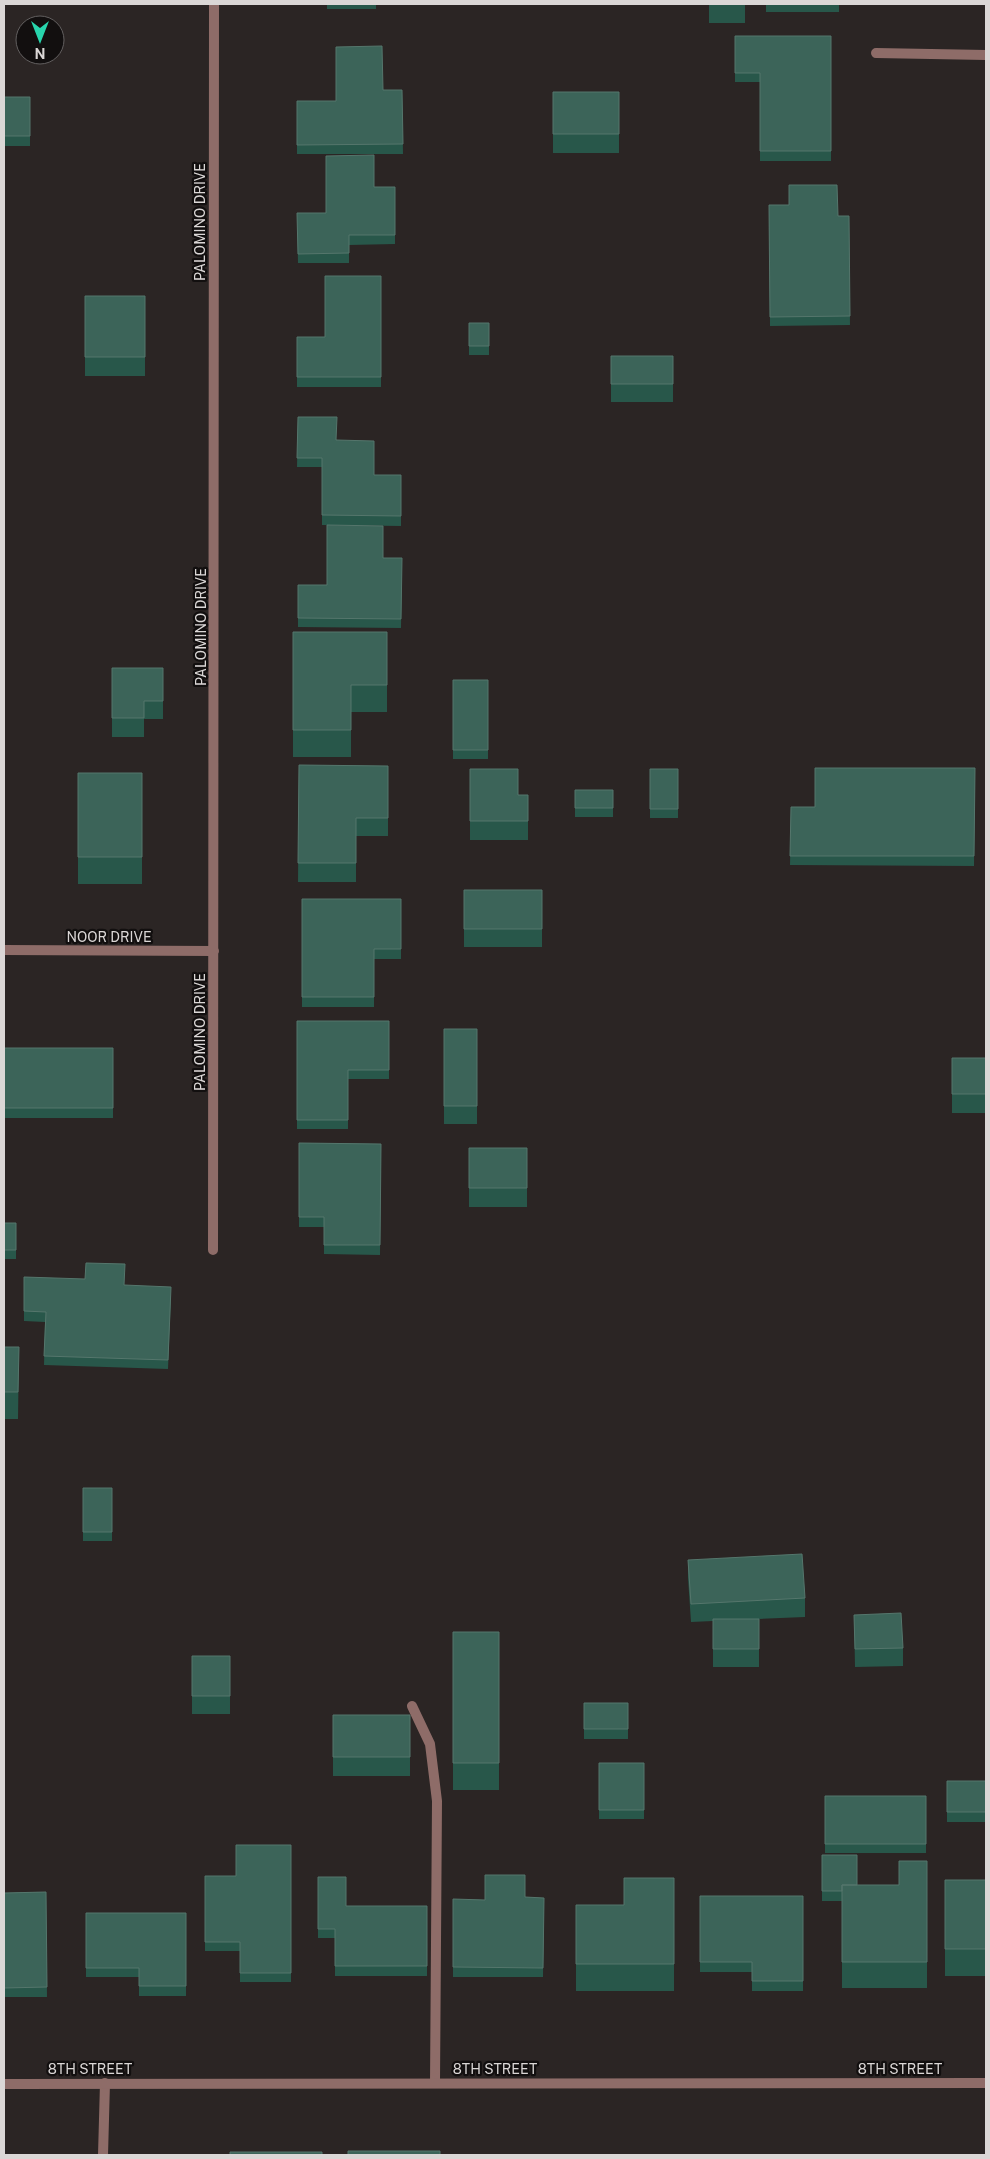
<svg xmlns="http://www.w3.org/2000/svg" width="990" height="2159" viewBox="0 0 990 2159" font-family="'Public Sans',sans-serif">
  <rect width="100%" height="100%" fill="#2b2524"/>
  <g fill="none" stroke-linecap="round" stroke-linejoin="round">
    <path stroke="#8e6c68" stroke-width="10" d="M876,53L986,55
      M412,1706L430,1744L437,1801L435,2083
      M103,2155L105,2083"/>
    <path stroke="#8e6c68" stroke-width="10" d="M4,950L214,951
      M213,1250L214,4
      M4,2084L986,2083"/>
  </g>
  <path fill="#28574a" d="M327,4H376V9H327Z
    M709,4H745V23H709Z
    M766,4H839V12H766Z
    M735,36H831V161H760V82H735Z
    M383,90H402L403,154H297V101H336Z
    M553,92H619V153H553Z
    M4,97H30V146H4Z
    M374,187H395V244L349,245V263H298L297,213H326Z
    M769,205L838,216H849L850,325L770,326Z
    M381,276V387H297V337H325Z
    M85,296H145V376H85Z
    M469,323H489V355H469Z
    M611,356H673V402H611Z
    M298,417L337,440L374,475H401V526L322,525V467H297Z
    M383,558H402L401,628L298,627V585H327Z
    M293,632H387V712H351V757H293Z
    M112,668H163V719H144V737H112Z
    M453,680H488V759H453Z
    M299,765L388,766V836H356V882H298Z
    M975,768L974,866L790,865L791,807H815Z
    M470,769L518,795H528V840H470Z
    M650,769H678V818H650Z
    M78,773H142V884H78Z
    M575,790H613V817H575Z
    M464,890H542V947H464Z
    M302,899H401V959H374V1007H302Z
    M297,1021H389V1079H348V1129H297Z
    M444,1029H477V1124H444Z
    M4,1048H113V1118H4Z
    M952,1058H986V1113H952Z
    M299,1143L381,1144L380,1255L324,1254V1227H299Z
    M469,1148H527V1207H469Z
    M4,1223H16V1259H4Z
    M24,1277L125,1285L171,1296L168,1369L44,1365L45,1322L24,1321Z
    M4,1347H19L18,1419H4Z
    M83,1488H112V1541H83Z
    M688,1560L805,1598V1617L759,1619V1667H713V1621L691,1622L688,1578Z
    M854,1615L903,1648V1666L855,1667Z
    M453,1632H499V1790H453Z
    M192,1656H230V1714H192Z
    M584,1703H628V1739H584Z
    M333,1715H410V1776H333Z
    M599,1763H644V1819H599Z
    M947,1781H986V1822H947Z
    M825,1796H926V1853H825Z
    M291,1845V1982H240V1951H205V1876H236Z
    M822,1855L857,1885H899L927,1861V1988H842V1901H822Z
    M318,1877L346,1906H427V1976H335V1938H318Z
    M674,1878V1991H576V1905H624Z
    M945,1880H986V1976H945Z
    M46,1892L47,1997H4V1893Z
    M700,1896H803V1991H752V1972H700Z
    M525,1897L544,1898L543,1977H453V1899L485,1900Z
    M86,1913H186V1996H139V1977H86Z"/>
  <path fill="#3c6459" stroke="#55766c" d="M735,36H831V151H760V73H735Z
    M382,46L383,90H402L403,144L297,145V101H336V47Z
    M553,92H619V134H553Z
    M4,97H30V136H4Z
    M374,155V187H395V235H349V253L298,254L297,213H326V156Z
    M789,185H837L838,216H849L850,316L770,317L769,205H789Z
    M325,276H381V377H297V337H325Z
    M85,296H145V357H85Z
    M469,323H489V346H469Z
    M611,356H673V384H611Z
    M298,417H337L336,440L374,441V475H401V516L322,515V458H297Z
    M327,525L383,526V558H402L401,619L298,618V585H327Z
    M293,632H387V685H351V730H293Z
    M112,668H163V701H144V718H112Z
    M453,680H488V750H453Z
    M299,765L388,766V818H356V863H298Z
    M815,768H975L974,856H790L791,807H815Z
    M470,769H518V795H528V821H470Z
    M650,769H678V809H650Z
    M78,773H142V857H78Z
    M575,790H613V808H575Z
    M464,890H542V929H464Z
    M302,899H401V949H374V997H302Z
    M297,1021H389V1070H348V1120H297Z
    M444,1029H477V1106H444Z
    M4,1048H113V1108H4Z
    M952,1058H986V1094H952Z
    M299,1143L381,1144L380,1245H324V1217H299Z
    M469,1148H527V1188H469Z
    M4,1223H16V1250H4Z
    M86,1263L125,1264L124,1285L171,1287L168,1360L44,1356L46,1312L24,1311V1277L85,1279Z
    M4,1347H19L18,1392H4Z
    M83,1488H112V1532H83Z
    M802,1554L805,1598L691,1604L688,1560Z
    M901,1613L903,1648L855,1649L854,1615Z
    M713,1619H759V1649H713Z
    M453,1632H499V1763H453Z
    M192,1656H230V1696H192Z
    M584,1703H628V1729H584Z
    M333,1715H410V1757H333Z
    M599,1763H644V1810H599Z
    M947,1781H986V1812H947Z
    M825,1796H926V1844H825Z
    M236,1845H291V1973H240V1942H205V1876H236Z
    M822,1855H857V1885H842V1891H822Z
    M899,1861H927V1962H842V1885H899Z
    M485,1875H525V1897L544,1898L543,1968L453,1967V1899L485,1900Z
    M318,1877H346V1906H427V1966H335V1929H318Z
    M624,1878H674V1964H576V1905H624Z
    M945,1880H986V1949H945Z
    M46,1892L47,1987L4,1988V1893Z
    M700,1896H803V1981H752V1962H700Z
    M86,1913H186V1986H139V1968H86Z
    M348,2151H440V2155H348Z
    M230,2152H322V2155H230Z"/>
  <g text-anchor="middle" stroke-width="4.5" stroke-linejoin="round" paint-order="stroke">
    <g font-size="14" fill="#dbd7d6" stroke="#120f0f">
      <text transform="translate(200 222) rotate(-90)" y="5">PALOMINO DRIVE</text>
      <text transform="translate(201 627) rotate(-90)" y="5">PALOMINO DRIVE</text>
      <text x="109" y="942">NOOR DRIVE</text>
      <text transform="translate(200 1032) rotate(-90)" y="5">PALOMINO DRIVE</text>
      <text x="90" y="2074">8TH STREET</text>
      <text x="495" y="2074">8TH STREET</text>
      <text x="900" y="2074">8TH STREET</text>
    </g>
  </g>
  <rect width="990" height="2159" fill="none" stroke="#dbd7d6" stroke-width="10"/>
  <g transform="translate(40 40) rotate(180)"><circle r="24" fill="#120f0f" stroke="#625f5f"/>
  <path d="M0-4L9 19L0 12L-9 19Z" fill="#28d5ad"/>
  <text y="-8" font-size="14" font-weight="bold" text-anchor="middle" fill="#dbd7d6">N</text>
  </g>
</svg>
